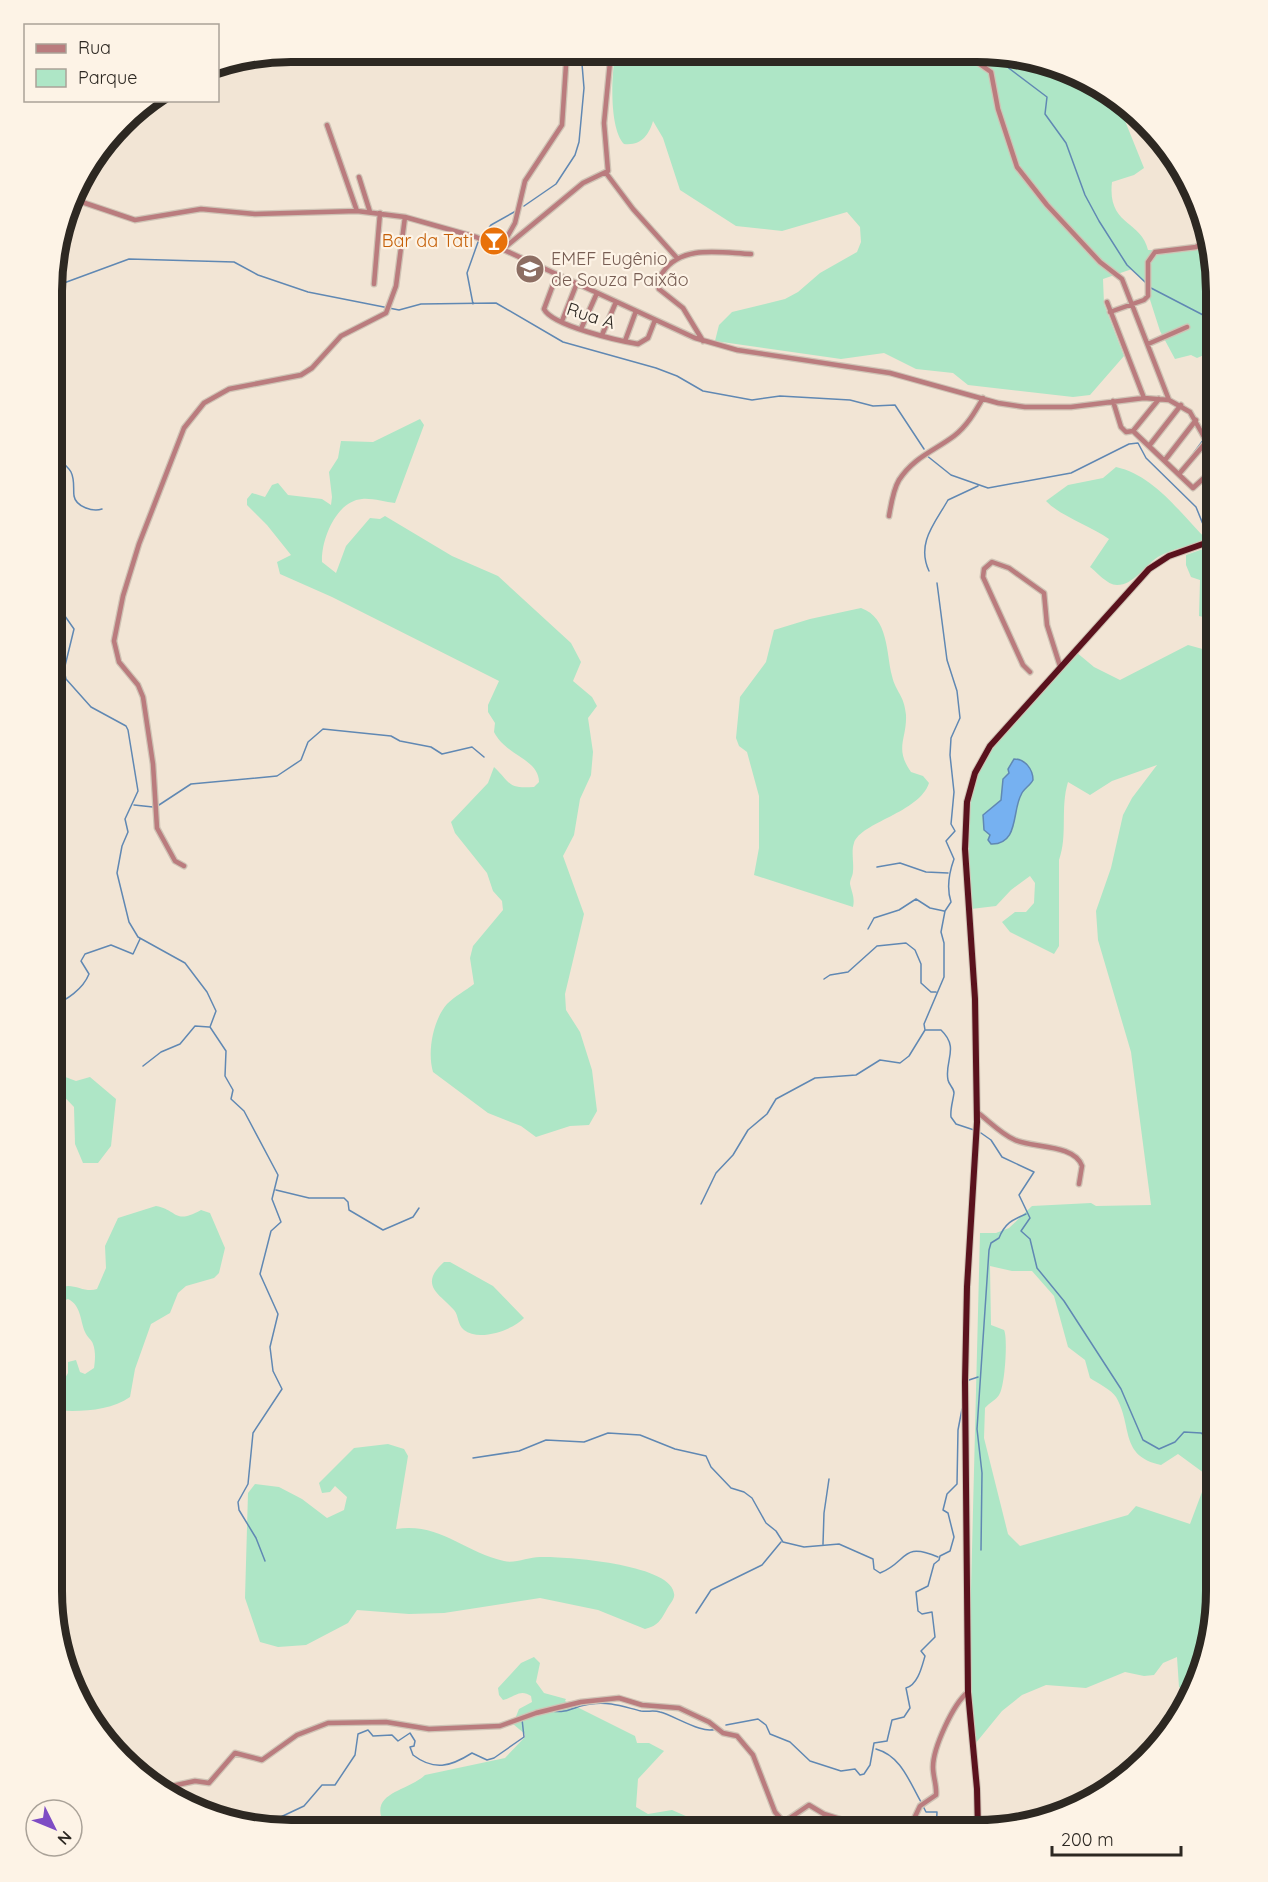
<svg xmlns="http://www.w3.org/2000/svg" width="1268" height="1882" viewBox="0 0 1268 1882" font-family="Quicksand,sans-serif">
  <rect width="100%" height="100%" fill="#f2e5d5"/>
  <path fill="#aee6c6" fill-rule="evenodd" d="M616,52L1009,53L1069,69L1117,101L1144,168L1134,175L1112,182C1107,226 1141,220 1148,250L1186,251L1208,246L1217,291V398L1213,389L1215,372L1204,355L1197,358L1191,355L1175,359L1160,331L1144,281L1132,269L1103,279L1104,304L1124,356L1090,395L1073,397L968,385L953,373L916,369L884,353L841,359L715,341L719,325L732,312L785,299L798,292L820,273L857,252L861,242L860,227L847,212L782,231L736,226L680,190L663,138L653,121C649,135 641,146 624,144C609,129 611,72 616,52Z
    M420,419L424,425L395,503C385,502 372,498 362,499C336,501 321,540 322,562L336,573L346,546L370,518L380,519L385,516L452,556L498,576L571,643L581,662L573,681L592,697L597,706L588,718L593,752L591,775L580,799L574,835L563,856L584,914L565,994L566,1010L580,1032L592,1070L597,1111L589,1125L570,1126L536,1137L521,1126L488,1113L433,1072C427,1052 433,1020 447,1004C455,996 465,991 474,984L470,958L473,946L503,910L502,901L493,891L487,873L455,833L451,822L488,783L494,767C511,783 507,789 534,787L539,782C539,759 506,756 494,732L495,723L488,712V705L499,681L332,597L280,574L277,562L291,555L267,525L247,505V499L252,493L265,497L272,485L278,483L288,495L322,499L331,505L332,497L329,472L338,458L341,441L373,442Z
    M1116,467C1154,475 1181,514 1207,540C1190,546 1173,548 1158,557C1144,566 1134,585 1117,585C1107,585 1097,572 1090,567L1109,539C1091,526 1060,516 1046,501L1068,485L1103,478Z
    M1217,544V620L1199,616L1200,580L1191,577L1186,565V555Z
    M861,608C889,618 886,653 892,676C896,693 904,694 906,715C907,739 894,748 911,772L923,776L929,783C919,813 861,822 854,843C851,851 854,862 853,871C853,876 850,879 850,884C852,893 855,898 853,907L754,875L759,848V796L747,752L739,746L736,738L740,697L766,662L774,630L810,619Z
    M1188,645L1217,653L1216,1608L1199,1683L1191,1696L1179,1687L1177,1657L1163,1663L1154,1675L1144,1676L1125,1672L1086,1688L1046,1685L1022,1695L1002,1711L975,1744L969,1669L980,1233H996L1009,1228L1032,1206L1091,1203L1096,1206L1151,1205L1131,1052L1098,940L1096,911L1111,868L1123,815L1132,798L1157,765L1112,781L1090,795L1068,782C1060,808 1068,835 1059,860V946L1054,954L1010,932L1002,922L1015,912H1026L1034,903L1035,883L1030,876L1011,890L996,906L971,909C969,873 963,831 971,795C984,741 1040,693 1076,652L1094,667L1120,680ZM990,1266L1012,1271H1032L1054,1296L1068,1347L1085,1360L1090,1378C1097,1383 1112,1390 1116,1397C1133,1426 1119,1456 1161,1465L1178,1454L1208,1476L1190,1524L1136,1506L1128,1515L1020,1546L1008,1534L984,1438L985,1408C989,1403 996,1400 999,1395C1005,1388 1008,1337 1004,1330L991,1325Z
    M60,1075L76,1081L90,1077L116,1099L111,1146L98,1163H83L75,1144L74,1107L53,1085L52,1080Z
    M156,1206C178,1210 174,1225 201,1210L210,1213L225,1248L219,1273L214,1278L186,1286L178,1293L170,1313L151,1324L135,1369L130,1397C109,1412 76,1412 51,1410V1383L64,1380L68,1373V1362L76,1360L80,1372L85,1374L94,1368C95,1361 96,1352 93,1344C92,1340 87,1337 85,1332C80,1320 81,1305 68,1299L63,1301L58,1296L59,1289C71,1280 84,1294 97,1289L106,1268L105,1246L118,1218Z
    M444,1262H450L493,1286L524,1318C513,1330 479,1342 464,1330C457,1324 459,1316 454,1310C442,1295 417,1286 444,1262Z
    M388,1444L404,1449L408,1456L396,1529C439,1522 464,1552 504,1561C514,1564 529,1557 540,1557C561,1556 680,1564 674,1597C673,1601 669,1605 667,1609C660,1621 659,1625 645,1629L598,1610L540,1598L444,1613L409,1614L357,1610L348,1623L306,1645L278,1647L260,1642L245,1598L248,1493L255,1484L279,1487L302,1499L327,1518L344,1510L347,1497L335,1486L330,1492L322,1493L319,1483L354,1448Z
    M534,1657L540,1663L536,1682L544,1693L566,1699L565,1701L635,1736L637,1743H649L664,1751L638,1779L636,1807L648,1814L672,1810L718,1830L387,1829C364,1792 406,1793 425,1775L505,1758L525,1737V1734L513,1724L519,1709L532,1702L531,1696C520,1688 513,1698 503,1700L499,1695L498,1688L521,1663Z"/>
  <path fill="#76b1f1" stroke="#6088b3" stroke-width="1.5" d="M1014,759C1025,759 1033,769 1033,780C1030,786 1023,789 1021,795C1012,811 1019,845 991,844L988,840L990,835L984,830L983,815L1001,800L1003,779L1009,773L1008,769Z"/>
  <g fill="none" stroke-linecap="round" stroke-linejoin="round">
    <path stroke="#6088b3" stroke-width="1.5" d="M995,53L1002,63L1047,97L1045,114L1066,143L1085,195L1099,221L1127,265L1145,282
      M524,206L556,184L575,155L579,142L584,88L581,52
      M482,237L491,225L516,211
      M53,287L129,259L234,262L258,275L308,292L399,310L421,304L496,303L563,342L656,368L677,376L703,391L752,400L780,396L850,400L873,406L895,405L924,449
      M1151,288L1205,316
      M473,304L467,273L478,242
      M1217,347L1203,310L1205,307L1217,305
      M1207,435L1211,429L1208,416L1217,376
      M55,439C61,445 58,450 60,457C62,464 68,466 71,472C75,480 73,488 74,496C76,507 93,512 102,509
      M926,455L951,475L988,488L1071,473L1129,444L1138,443L1146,458L1196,507L1209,539
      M1187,462L1204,439
      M1211,544L1217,563
      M53,556L58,474L53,421
      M929,571C916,543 935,523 948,500L978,486
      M53,599L74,629L64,670L66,679L91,707L126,726L128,730L138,791L125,819L128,832L122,846L117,873L129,922L138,937L185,963L207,992L216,1011L210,1027L226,1051L225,1076L233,1090L231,1099L244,1111L278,1175L272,1199L281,1222L271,1231L260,1274L278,1314L270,1347L273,1371L282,1389L253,1433L248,1484L238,1502L239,1510L256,1538L265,1561
      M52,679L58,681L65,678
      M134,805L153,807
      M159,805L191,784L277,776L301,760L308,742L323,729L391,736L400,741L431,747L442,754L472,747L484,757
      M877,867L900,863L926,872L948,873
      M868,929L874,918L899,910L916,899L930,908L944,911
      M824,979L830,975L848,972L877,946L906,943L915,950L921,964V983L931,992H936
      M52,1006C67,1000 83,989 89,974L81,961L85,954L111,945L133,954L140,939
      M925,1030L924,1024L944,977V943L941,932L945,911L951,902C946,887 949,873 954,859L946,841L955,831L951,824L954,792L950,755L951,738L960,718L957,691L947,660L937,583
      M926,1030H941C960,1048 944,1061 948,1080C949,1085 954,1088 954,1093C953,1101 950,1109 951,1117L956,1124L974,1130
      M143,1066L161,1052L180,1044L195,1026L209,1027
      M981,1133L991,1140L1002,1157L1034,1172L1019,1195L1030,1218L1021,1231L1030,1239L1037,1268L1064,1301L1121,1389L1143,1440L1159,1449L1175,1442L1184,1432L1201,1433L1217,1443
      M276,1190L309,1198H344L348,1202L349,1210L383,1230L413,1217L419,1208
      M701,1204L716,1173L733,1155L748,1130L767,1114L776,1099L815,1078L856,1075L880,1060L900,1063L909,1056L925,1030
      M969,1380L978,1377
      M473,1458L519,1451L546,1440L584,1442L608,1433L640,1435L675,1449L706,1456L711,1467L731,1488L744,1492L752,1498L766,1523L776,1531L783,1542L804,1547L839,1544L873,1559L874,1569L880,1573C908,1562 901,1541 938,1557
      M823,1544L824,1513L829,1479
      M981,1550L982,1473L977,1429L989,1250L991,1243L999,1238C1005,1223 1012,1220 1026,1214
      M696,1613L711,1590L762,1565L781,1542
      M552,1711C568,1714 576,1705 591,1704C609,1701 624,1707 641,1711C648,1712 654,1710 660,1712C673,1715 704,1735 715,1729
      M726,1725L758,1719L766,1725L770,1734L790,1742L810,1761L841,1771L855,1769L860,1775L864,1774L870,1765L874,1743L887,1741L892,1720L904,1717L910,1708L906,1688C918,1685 922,1666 925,1656L921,1651L935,1637L932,1612L922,1614L918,1611L916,1592L928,1586L934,1564L939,1560L940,1556L950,1551L954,1537L948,1513L943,1510L947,1494L957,1484L958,1430L962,1409
      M876,1749C901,1756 909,1781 921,1802
      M923,1806L926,1812H937L936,1831
      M266,1829L270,1822L304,1806L322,1785H335L355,1755L358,1734L368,1730L373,1736L392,1735L398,1741L410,1733L415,1741L414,1746L410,1747L413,1755C434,1771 450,1767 472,1753L487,1760L494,1758L524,1737L522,1719"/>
    <g stroke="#cfc3b5" stroke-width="7">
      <path id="minor" d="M964,53L991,72L998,109L1017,167L1047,205L1100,262L1122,279L1169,400
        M327,125L357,211
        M606,173L633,209L677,258
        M359,177L370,212
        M73,199L135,220L201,209L255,214L357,211L405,217L476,237L695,338L737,350L890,373L998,403L1025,407H1071L1144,398L1169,400L1190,412L1217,460
        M501,248L515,223L525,181L562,125L566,65L561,52
        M503,249L583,183L608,171L604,123L611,52
        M557,274L544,309C552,326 620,341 638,344L648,338L655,320
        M374,284L380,213
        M1107,302L1144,398
        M1110,312L1144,300L1148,296V262L1155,252L1196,247L1207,240
        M562,321L577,283
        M581,329L597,293
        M602,335L616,302
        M625,341L636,311
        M703,341L683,308L659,289C656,282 659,278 663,272C682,244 722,253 751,254
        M1148,344L1187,327
        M1113,401L1121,427L1126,432L1133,431
        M1133,431L1193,488L1217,466
        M1133,431L1159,399
        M1149,446L1181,405
        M1165,460L1196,420
        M1179,474L1208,440
        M889,516C891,505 893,490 899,480C914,457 934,451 954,436C967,426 975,412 983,398
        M1030,672L1023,665L983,577L984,569L992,562L1009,568L1044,593L1047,625L1060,666
        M184,866L175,861L157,828L153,764L143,697L138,685L119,662L114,641L123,596L139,544L184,428L204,403L229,389L301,375L312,368L341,336L386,313L396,286L405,217
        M977,1112C989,1121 1001,1134 1015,1140C1032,1148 1075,1144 1082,1166L1079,1184
        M158,1789L195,1781L209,1783L235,1753L262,1760L297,1735L328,1723L386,1722L429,1729L500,1726L536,1713L581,1702L619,1698L642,1705L679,1708L709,1722L723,1733L737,1736L753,1755L775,1812L782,1820H787L809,1805L824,1814L878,1831
        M900,1831L912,1823L920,1806L936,1795C937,1786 933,1777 933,1767C933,1748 953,1704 968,1692"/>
    </g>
    <g stroke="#cfc3b5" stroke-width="8">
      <path id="highway" d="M978,1831L977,1789L968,1692L965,1382L967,1287L977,1122L975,999L965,849L967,802L975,773L990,746L1149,569L1169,556L1217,539"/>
    </g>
    <use href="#minor" stroke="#ba7c7e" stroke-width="4.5"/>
    <use href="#highway" stroke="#5a121d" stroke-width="6"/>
  </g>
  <defs>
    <g id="bar-disc" transform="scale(1.5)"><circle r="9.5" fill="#e8710a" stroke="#fdf3e6"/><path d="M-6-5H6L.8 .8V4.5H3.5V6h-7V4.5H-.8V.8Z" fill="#fff"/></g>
    <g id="school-disc" transform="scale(1.5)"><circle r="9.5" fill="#8d6e63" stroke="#fdf3e6"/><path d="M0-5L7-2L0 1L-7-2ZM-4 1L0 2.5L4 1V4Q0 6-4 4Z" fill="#fff"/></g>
  </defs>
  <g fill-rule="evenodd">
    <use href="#bar-disc" x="494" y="241"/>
    <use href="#school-disc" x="530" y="269"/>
  </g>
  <g text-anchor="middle" stroke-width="4.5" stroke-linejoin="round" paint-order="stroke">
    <g font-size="18" fill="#c56008" stroke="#fdf3e6" text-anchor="end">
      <text x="473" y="247">Bar da Tati</text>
    </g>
    <g font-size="18" fill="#785e54" stroke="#fdf3e6" text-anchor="start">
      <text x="551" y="265">EMEF Eugênio<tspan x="551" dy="21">de Souza Paixão</tspan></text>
    </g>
    <g font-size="18" fill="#2d2822" stroke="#fdf3e6">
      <text transform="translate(591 316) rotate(18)" y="6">Rua A</text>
    </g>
  </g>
  <path d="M0 0H1268V1882H0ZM291 62H977A229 229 0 0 1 1206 291V1591A229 229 0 0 1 977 1820H291A229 229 0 0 1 62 1591V291A229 229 0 0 1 291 62Z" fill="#fdf3e6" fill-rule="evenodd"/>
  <path fill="none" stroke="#2d2822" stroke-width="8" d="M291 62H977A229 229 0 0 1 1206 291V1591A229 229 0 0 1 977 1820H291A229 229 0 0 1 62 1591V291A229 229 0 0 1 291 62Z"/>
  <rect x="24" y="24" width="195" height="78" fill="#fdf3e6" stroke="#aaa298" stroke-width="1.5"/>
  <rect x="36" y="44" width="30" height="9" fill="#ba7c7e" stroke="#aaa298" stroke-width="1.5"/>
  <text x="78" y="54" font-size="18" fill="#2d2822">Rua</text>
  <rect x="36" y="69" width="30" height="18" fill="#aee6c6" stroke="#aaa298" stroke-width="1.5"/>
  <text x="78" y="84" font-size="18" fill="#2d2822">Parque</text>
  <g transform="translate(54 1828) rotate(133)"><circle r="28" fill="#fdf3e6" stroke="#aaa298" stroke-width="1.5"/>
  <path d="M0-4.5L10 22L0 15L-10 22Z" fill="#7e4cc4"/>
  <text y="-9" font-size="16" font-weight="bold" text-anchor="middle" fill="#2d2822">N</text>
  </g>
  <path d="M1052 1846v9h129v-9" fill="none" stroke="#2d2822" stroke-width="3"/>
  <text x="1061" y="1846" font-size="18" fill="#2d2822" stroke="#fdf3e6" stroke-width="4.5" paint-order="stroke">200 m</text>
</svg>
